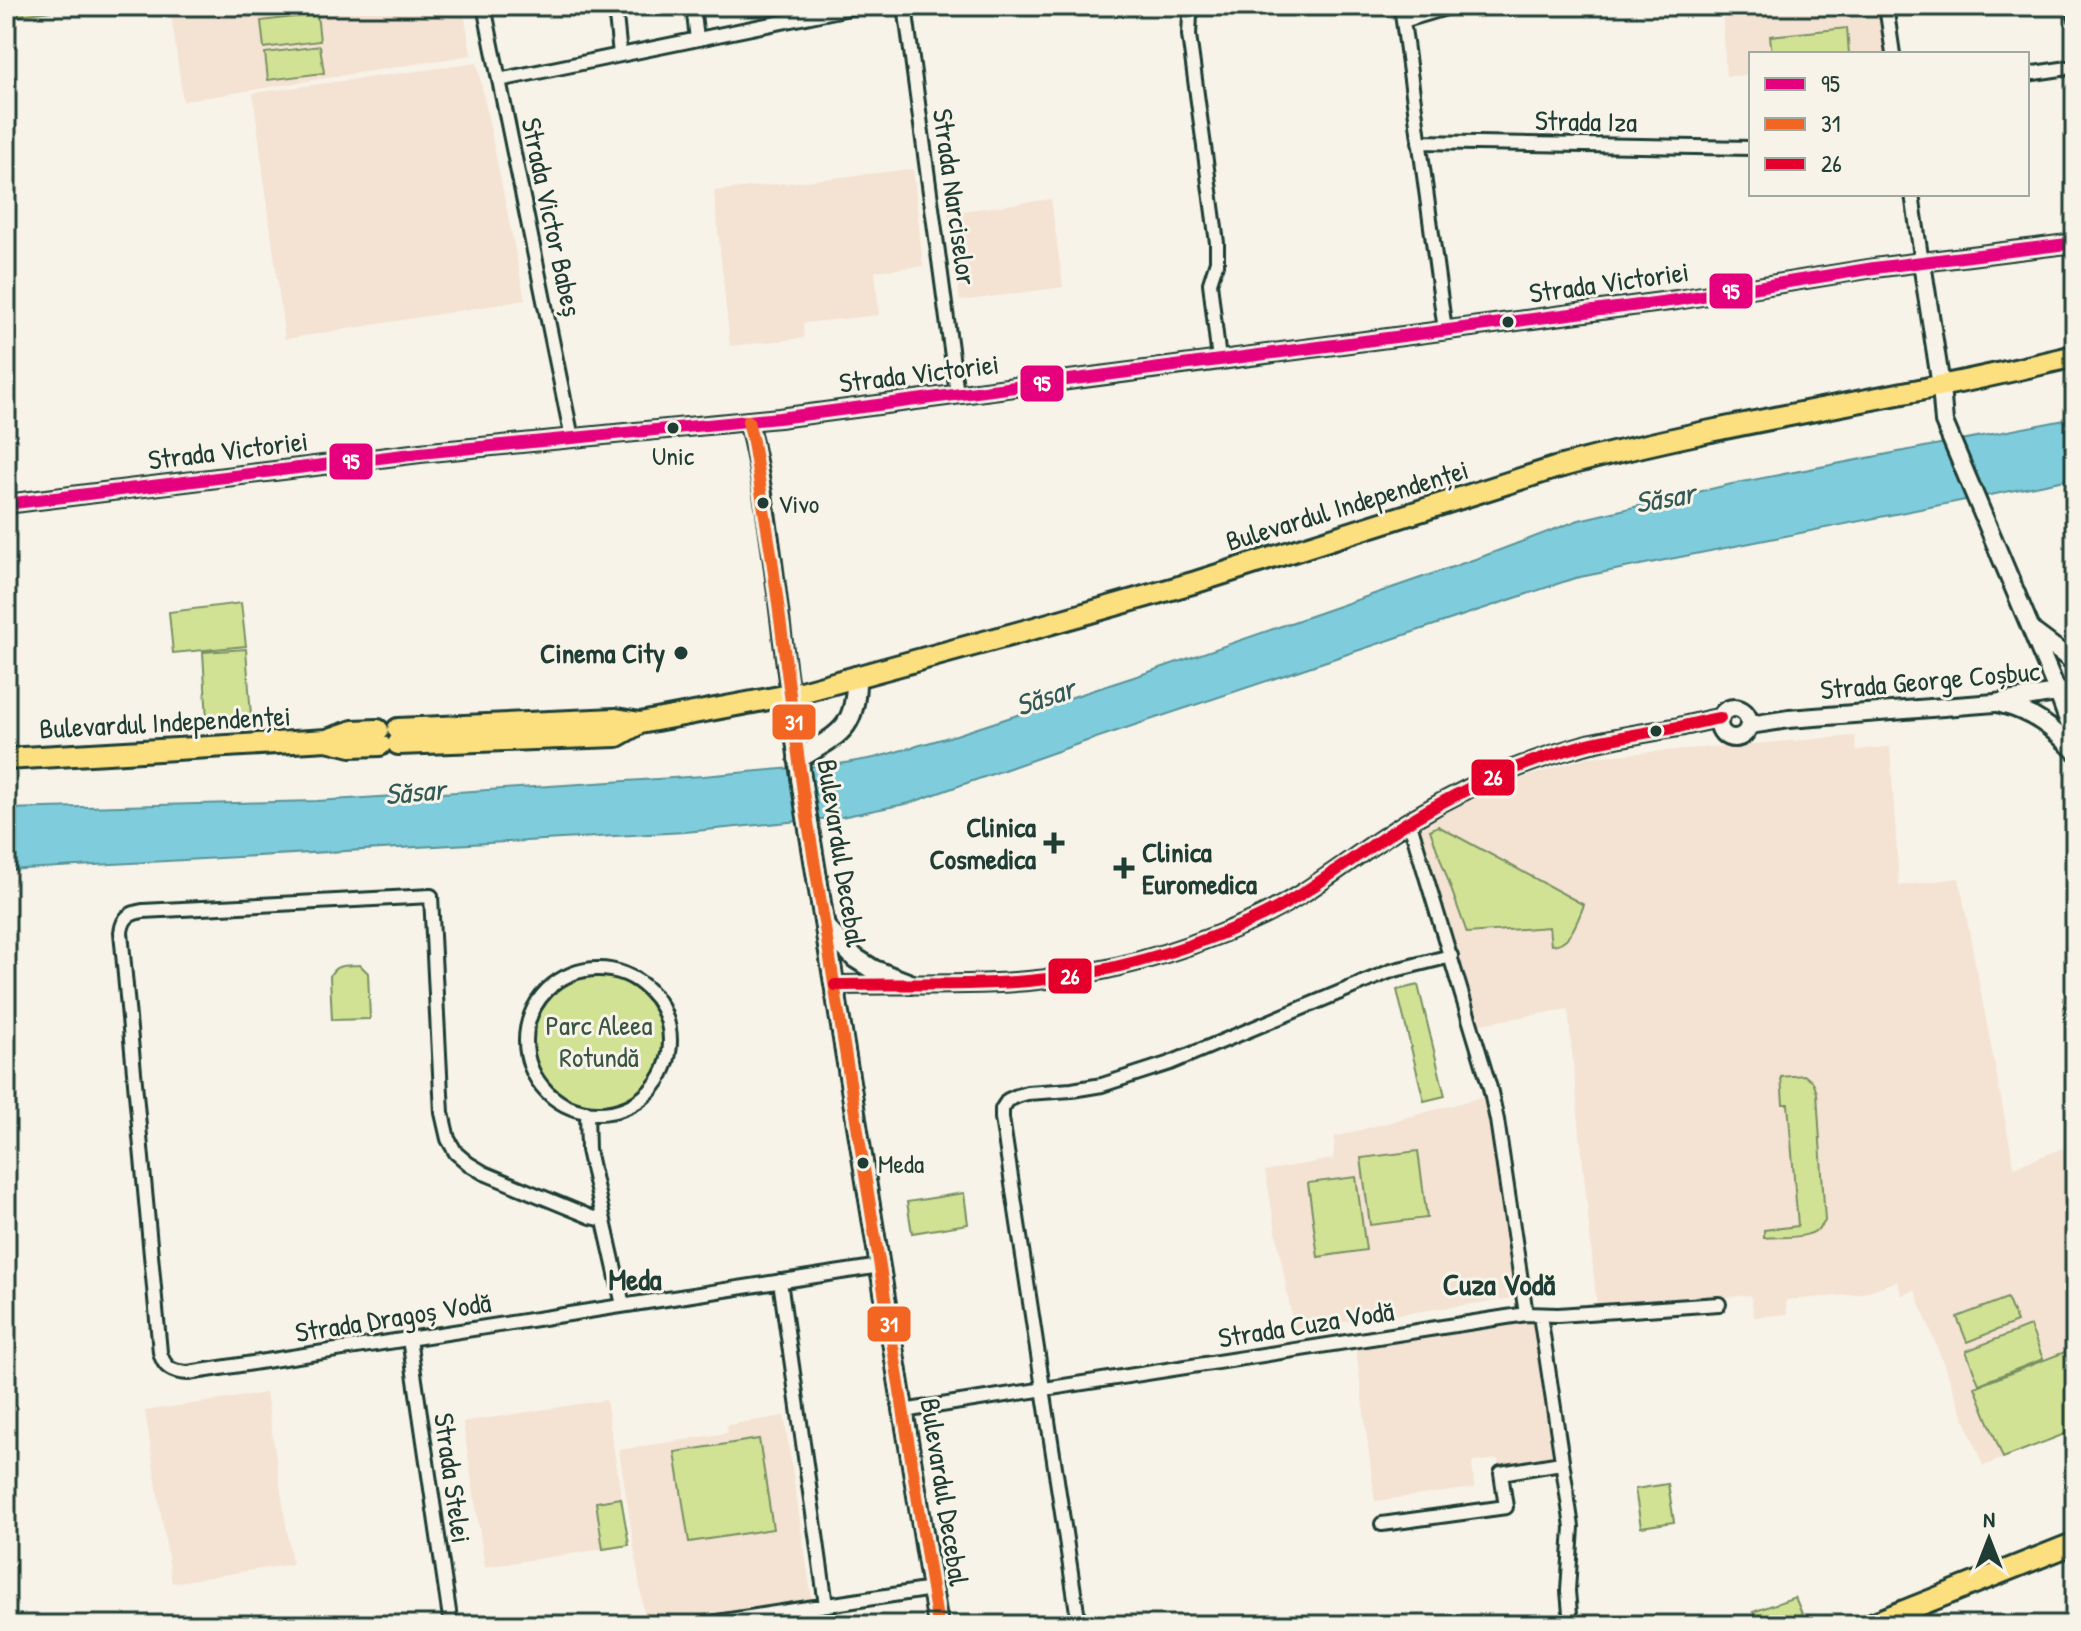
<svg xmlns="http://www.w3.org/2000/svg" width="2081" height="1631" viewBox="0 0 2081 1631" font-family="'Patrick Hand',sans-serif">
  <rect width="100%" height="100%" fill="#f7f3e8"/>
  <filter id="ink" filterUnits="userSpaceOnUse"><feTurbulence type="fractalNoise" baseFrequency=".0125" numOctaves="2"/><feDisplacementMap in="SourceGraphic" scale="16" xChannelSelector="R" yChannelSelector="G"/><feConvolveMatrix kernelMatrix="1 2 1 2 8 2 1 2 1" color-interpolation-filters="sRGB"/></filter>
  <g filter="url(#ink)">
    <path fill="#f4e2d2" d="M170,6H463L471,55L183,101Z
      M1783,6H1880L1886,54H1751V75L1726,76L1723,20Z
      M477,63L525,300L285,339L253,93Z
      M913,169L923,266L875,271L879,315L803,323L804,338L730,346L714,191Z
      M1051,199L1063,287L960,301L948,213Z
      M1855,736L1856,750L1890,747L1899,886L1959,878L2014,1167L2075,1144V1430L1983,1466L1915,1290L1902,1295L1897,1281L1860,1294L1786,1300L1787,1314L1754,1317L1751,1295L1597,1308L1568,1009L1480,1024L1420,827L1463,804L1511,782L1588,757Z
      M1486,1096L1514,1298L1294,1329L1265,1171L1333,1159L1335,1137Z
      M1532,1319L1553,1457L1499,1466L1498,1459L1472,1462L1474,1488L1375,1501L1356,1348Z
      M266,1393L292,1564L172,1583L145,1411Z
      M606,1400L629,1545L485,1567L463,1422Z
      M784,1416L812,1600L646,1625L619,1450L728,1433L727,1425Z"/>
    <path fill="#d2e295" stroke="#789064" stroke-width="2" d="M6,6H87L6,17Z
      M317,14L320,41L264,48L261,21Z
      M1847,28L1849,54H1772L1770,36Z
      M320,46L324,73L268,80L265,53Z
      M241,603L246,646L173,653L169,612Z
      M246,649L251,716L207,720L203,652Z
      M1438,826L1584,905C1577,921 1571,945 1551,945L1549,927L1467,933L1430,830Z
      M360,965L368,973L370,1019L332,1020L330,976C335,963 348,966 360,965Z
      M530 1041a68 68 0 1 1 136 0a68 68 0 1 1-136 0Z
      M1418,985L1445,1096L1424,1101L1397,990Z
      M1804,1075L1813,1082L1817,1093L1825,1221C1815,1241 1784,1236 1764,1238V1230L1798,1226L1788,1104H1783L1781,1077Z
      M1418,1151L1427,1218L1370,1225L1361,1158Z
      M1356,1177L1366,1250L1318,1257L1308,1183Z
      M964,1193L968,1224L912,1233L907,1202Z
      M2007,1298L2017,1322L1967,1342L1957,1317Z
      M2030,1326L2043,1359L1979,1384L1966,1351Z
      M2075,1348V1430L2003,1458L1975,1387Z
      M759,1439L773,1529L689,1542L675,1452Z
      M1668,1484L1674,1522L1641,1527L1635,1489Z
      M621,1498L629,1545L603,1549L596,1502Z
      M1795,1597L1805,1621L1793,1625L1756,1616L1753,1612Z"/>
    <path fill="#7fcddc" stroke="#599399" stroke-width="2" d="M2075,418V478L1575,578L1075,745L910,803L841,817L685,832L6,870V809L317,801L703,776L839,764L874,758L956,735L1140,675L1484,556L1579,520L1732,484Z"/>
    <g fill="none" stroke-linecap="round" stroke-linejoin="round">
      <g stroke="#1f3d34" stroke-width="18">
        <path id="minor" d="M484,6L572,438
          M615,6L620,55
          M693,6L697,39
          M905,6L957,394
          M1196,6L1190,15L1189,35L1217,243V261L1210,283L1219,360
          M1401,6L1445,330
          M1886,6L1893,54
          M2073,6L2075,17
          M1403,21L1453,6
          M2027,74L2075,67
          M499,80L859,6
          M1419,142L1751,148
          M1912,194L1922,263
          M1409,820L1490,1088L1497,1120L1526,1314
          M526 1041a72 72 0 1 1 144 0a72 72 0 1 1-144 0Z
          M587,1112L588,1150L623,1305
          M604,1220L591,1217L484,1173L469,1164L456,1153L448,1139L442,1113L431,896L143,911C129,913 123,918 121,932L160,1352C164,1368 172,1372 188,1373L880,1266
          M780,1281L826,1605
          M1540,1315L1572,1527L1568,1591L1571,1625
          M409,1339L451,1625
          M903,1411L1526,1314L1558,1315L1719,1304
          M1382,1524L1506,1507L1501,1473L1561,1463
          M697,1625L932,1589
          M1079,1625L1002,1118V1109L1008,1100L1017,1096L1027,1093L1072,1090L1102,1085L1170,1063L1391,971L1451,956"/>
      </g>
      <g stroke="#1f3d34" stroke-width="22">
        <path id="tertiary" d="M1922,263L1941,386L1944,422L2058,693L2075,739
          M748,421C770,510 777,604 790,695
          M6,504L420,453L779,418L1677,300L1874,268L2075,243
          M2035,633L2075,663
          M2001,704C2033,712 2053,728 2075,751
          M1719 723a15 15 0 1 1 30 0a15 15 0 1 1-30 0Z
          M1750,725L1789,719L1995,703L2075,690
          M835,985C899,983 964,987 1028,981C1104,975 1180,952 1249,922C1309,896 1357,852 1413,819C1467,786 1523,762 1584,745C1616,737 1647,733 1679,727C1693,724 1706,720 1720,718"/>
      </g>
      <g stroke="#1f3d34" stroke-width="24">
        <path id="secondary" d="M790,695L803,792L938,1625
          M798,759C839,734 857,730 856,676
          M825,927L855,958L874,970L910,984"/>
      </g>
      <g stroke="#1f3d34" stroke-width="26">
        <path id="primary" d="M398,729L616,719L640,723L790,695L1028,630L1196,582L1555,468C1683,433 1814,411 1944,385C1988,377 2031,366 2075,356
          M327,740L351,746L380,745
          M398,744L617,736L640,723
          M6,759L327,740L353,731L378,730
          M1869,1625L2075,1543"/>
      </g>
      <use href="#minor" stroke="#f7f3e8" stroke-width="12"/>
      <use href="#tertiary" stroke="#f7f3e8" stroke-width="16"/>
      <use href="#secondary" stroke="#f7f3e8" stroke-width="18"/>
      <use href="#primary" stroke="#fce080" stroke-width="20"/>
      <g stroke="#f7f3e8" stroke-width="18">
        <path id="bus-1" d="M6,504L420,453L779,418L1677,300L1874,268L2075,243"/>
      </g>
      <g stroke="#f7f3e8" stroke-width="18">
        <path id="bus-2" d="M748,421L753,442L772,559L803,792L938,1625"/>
      </g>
      <g stroke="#f7f3e8" stroke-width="18">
        <path id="bus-3" d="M835,985C899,983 964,987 1028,981C1104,975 1180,952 1249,922C1309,896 1357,852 1413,819C1467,786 1523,762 1584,745C1616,737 1647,733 1679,727C1693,724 1706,720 1720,718"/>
      </g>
      <use href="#bus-1" stroke="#e5007d" stroke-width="12"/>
      <use href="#bus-2" stroke="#f26522" stroke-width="12"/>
      <use href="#bus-3" stroke="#e4002b" stroke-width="12"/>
    </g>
  </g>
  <g fill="#1f3d34" stroke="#f7f3e8" stroke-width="3">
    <circle cx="1508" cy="322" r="7"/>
    <circle cx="673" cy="428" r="7"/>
    <circle cx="763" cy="503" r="7"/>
    <circle cx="681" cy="653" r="8"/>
    <circle cx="1656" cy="731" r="7"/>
    <path d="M1050 831h8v8h8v8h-8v8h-8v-8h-8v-8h8z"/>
    <path d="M1120 856h8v8h8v8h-8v8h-8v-8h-8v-8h8z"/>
    <circle cx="863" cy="1163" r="7"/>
  </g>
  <g text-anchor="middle" stroke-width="6" stroke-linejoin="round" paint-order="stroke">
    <g font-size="26" fill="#1f3d34" stroke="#f7f3e8" text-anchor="start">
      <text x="673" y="465" text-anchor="middle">Unic</text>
      <text x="778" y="513">Vivo</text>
      <text x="878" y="1173">Meda</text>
    </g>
    <g font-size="28" fill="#1f3d34" stroke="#f7f3e8">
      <text transform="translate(1586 121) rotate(1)" y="10">Strada Iza</text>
      <text transform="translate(955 197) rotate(82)" y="10">Strada Narciselor</text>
      <text transform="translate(552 217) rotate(78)" y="10">Strada Victor Babeș</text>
      <text transform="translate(1609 282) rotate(-8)" y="10">Strada Victoriei</text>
      <text transform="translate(919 373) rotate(-7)" y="10">Strada Victoriei</text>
      <text transform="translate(228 450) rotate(-7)" y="10">Strada Victoriei</text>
      <text transform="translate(1347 505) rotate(-17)" y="10">Bulevardul Independenței</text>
      <text transform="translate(1930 680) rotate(-5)" y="10">Strada George Coșbuc</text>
      <text transform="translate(165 722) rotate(-3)" y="10">Bulevardul Independenței</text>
      <text transform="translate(842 853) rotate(81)" y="10">Bulevardul Decebal</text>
      <text transform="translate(393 1317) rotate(-9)" y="10">Strada Dragoș Vodă</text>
      <text transform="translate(1306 1324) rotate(-9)" y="10">Strada Cuza Vodă</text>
      <text transform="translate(453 1478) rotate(82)" y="10">Strada Stelei</text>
      <text transform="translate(945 1492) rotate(81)" y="10">Bulevardul Decebal</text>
    </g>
    <g font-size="28" font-weight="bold" fill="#1f3d34" stroke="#f7f3e8" text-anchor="end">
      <text x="665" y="663">Cinema City</text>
      <text x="1036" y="837">Clinica<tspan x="1036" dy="32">Cosmedica</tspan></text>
      <text x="1142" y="862" text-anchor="start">Clinica<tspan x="1142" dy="32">Euromedica</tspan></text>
    </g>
    <g font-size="28" fill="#3a5643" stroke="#f7f3e8">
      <text x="599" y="1035">Parc Aleea<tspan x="599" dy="32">Rotundă</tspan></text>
    </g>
    <g font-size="30" font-style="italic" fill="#325a56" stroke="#f7f3e8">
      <text transform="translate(1665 498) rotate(-10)" y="10">Săsar</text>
      <text transform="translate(1045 697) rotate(-19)" y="10">Săsar</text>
      <text transform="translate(415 792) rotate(-5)" y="10">Săsar</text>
    </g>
    <g font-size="30" font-weight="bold" fill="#1f3d34" stroke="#f7f3e8">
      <text x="635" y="1290">Meda</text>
      <text x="1499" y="1295">Cuza Vodă</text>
    </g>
  </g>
  <g stroke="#f7f3e8" stroke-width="3">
    <rect x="1708" y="272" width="46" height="38" rx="8" fill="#e5007d"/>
    <rect x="1019" y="364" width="46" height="39" rx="8" fill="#e5007d"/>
    <rect x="328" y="442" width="46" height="39" rx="8" fill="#e5007d"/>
    <rect x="771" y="703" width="46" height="38" rx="8" fill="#f26522"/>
    <rect x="1470" y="758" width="46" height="39" rx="8" fill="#e4002b"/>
    <rect x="1047" y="957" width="46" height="38" rx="8" fill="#e4002b"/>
    <rect x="866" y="1305" width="46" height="38" rx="8" fill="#f26522"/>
  </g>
  <g font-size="22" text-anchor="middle" font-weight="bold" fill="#fff">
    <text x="1731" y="299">95</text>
    <text x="1042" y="391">95</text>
    <text x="351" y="469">95</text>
    <text x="794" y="730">31</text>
    <text x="1493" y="785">26</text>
    <text x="1070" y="984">26</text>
    <text x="889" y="1332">31</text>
  </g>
  <rect width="2081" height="1631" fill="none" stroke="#f7f3e8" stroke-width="32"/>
  <rect x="16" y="16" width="2049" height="1599" fill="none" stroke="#1f3d34" stroke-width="3" filter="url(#ink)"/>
  <rect x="1749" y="52" width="280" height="144" fill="#f7f3e8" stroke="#a1aaa0" stroke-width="2"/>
  <rect x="1765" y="78" width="40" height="12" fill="#e5007d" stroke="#a1aaa0" stroke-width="2"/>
  <text x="1821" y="92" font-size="24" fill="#1f3d34">95</text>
  <rect x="1765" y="118" width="40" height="12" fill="#f26522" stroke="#a1aaa0" stroke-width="2"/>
  <text x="1821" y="132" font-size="24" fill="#1f3d34">31</text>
  <rect x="1765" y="158" width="40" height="12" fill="#e4002b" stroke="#a1aaa0" stroke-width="2"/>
  <text x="1821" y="172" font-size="24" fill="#1f3d34">26</text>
  <g transform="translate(1989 1539)" stroke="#f7f3e8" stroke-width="6" paint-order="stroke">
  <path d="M0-6L14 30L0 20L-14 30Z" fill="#1f3d34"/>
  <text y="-12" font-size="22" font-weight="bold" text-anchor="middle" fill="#1f3d34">N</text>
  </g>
</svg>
